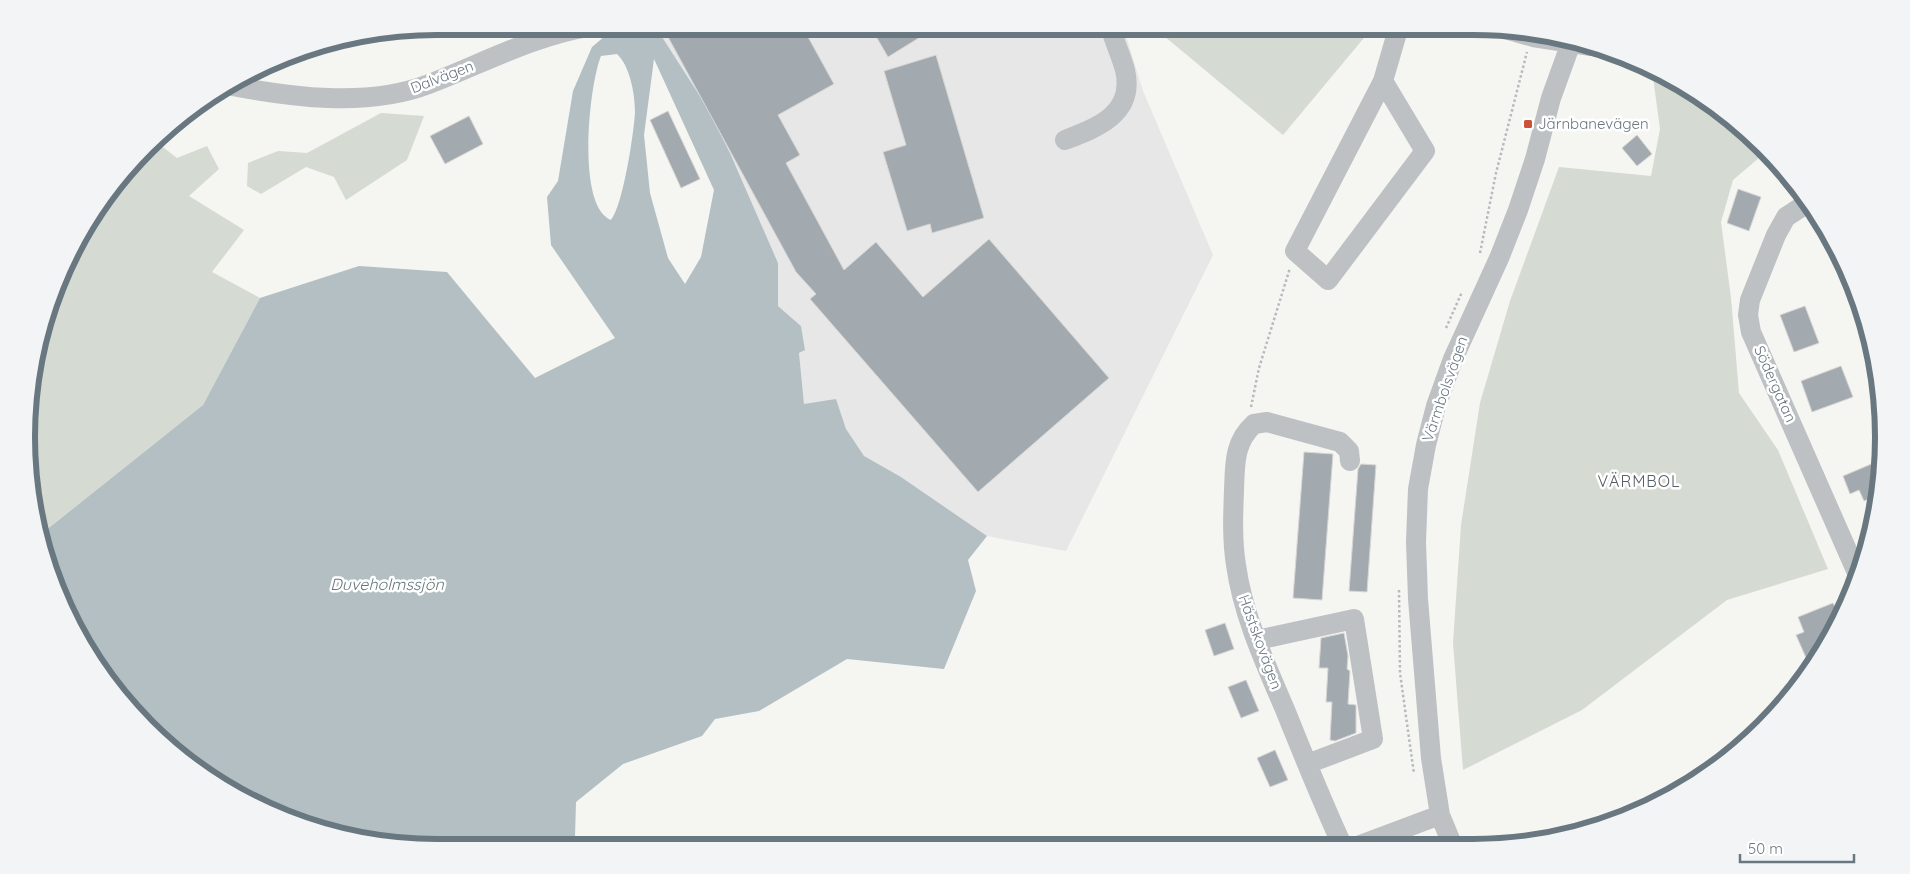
<svg xmlns="http://www.w3.org/2000/svg" width="1910" height="874" viewBox="0 0 1910 874" font-family="Quicksand,sans-serif">
  <rect width="100%" height="100%" fill="#f5f5f2"/>
  <path fill="#e6e7e6" d="M655,26H1123L1143,91L1213,255L1066,551L987,536L901,477L863,456L846,429L836,400L804,404L799,353L805,350L801,326L778,306V263L730,153L705,104Z"/>
  <path fill="#d5dad2" d="M437,26L430,35L388,34Z
    M1152,26H1373V27L1283,135Z
    M1653,77L1672,80L1701,95L1767,151L1733,180L1721,222L1731,298L1739,393L1778,450L1828,569L1727,600L1582,710L1463,770L1453,643L1461,525L1480,403L1510,301L1559,167L1651,176L1660,129Z
    M381,113L424,116L407,160L346,200L334,177L306,167L261,194L247,186L248,163L278,151L307,153Z
    M155,141L177,158L207,146L219,169L189,196L244,230L212,272L260,298L203,405L40,535L30,491L34,357L81,231Z"/>
  <path fill="#b3bfc2" fill-rule="evenodd" d="M610,26H655L705,104L730,153L778,263V306L801,326L805,350L799,353L804,404L836,399L846,429L864,456L901,477L987,536L968,560L976,591L944,669L847,659L759,711L715,719L702,736L623,764L576,802L575,836L569,847L437,848L357,840L280,817L166,746L81,642L48,569L40,535L203,405L260,298L359,266L447,272L535,378L615,338L551,245L547,197L558,181L573,91L592,47L612,30ZM617,54C630,66 635,94 635,112C634,133 623,206 611,220C576,207 589,85 601,56ZM654,59L714,190L701,257L685,284L668,258L650,193L644,135Z"/>
  <path fill="#a3aaaf" stroke="#d7d6d5" d="M662,26H802L834,84L778,115L800,155L786,163L844,270L876,242L923,297L989,239L1109,378L978,492L810,299L816,294L796,272Z
    M870,26H917L922,36L888,57Z
    M936,55L984,218L932,233L930,224L907,231L883,152L906,145L884,71Z
    M668,111L700,179L681,188L650,120Z
    M469,116L483,144L445,164L430,136Z
    M1637,135L1652,154L1637,166L1622,148Z
    M1738,189L1761,197L1749,231L1727,223Z
    M1805,306L1819,343L1794,352L1780,315Z
    M1841,366L1853,397L1812,412L1801,381Z
    M1304,452L1333,454L1322,600L1293,598Z
    M1881,460L1878,495L1864,501L1859,490L1850,494L1843,476Z
    M1361,464L1376,465L1367,592L1349,591L1358,469Z
    M1848,602L1817,656L1807,660L1796,635L1804,632L1798,617L1833,603L1835,607Z
    M1225,623L1234,649L1214,656L1205,630Z
    M1344,633L1348,656L1347,669L1350,671L1348,704L1356,705V733L1335,741L1330,740L1332,702H1326L1328,668H1319L1321,638Z
    M1246,680L1259,711L1241,718L1228,687Z
    M1275,750L1288,780L1270,787L1257,758Z"/>
  <g fill="none" stroke-linecap="round" stroke-linejoin="round">
    <path stroke="#b7babc" stroke-width="2.5" stroke-dasharray="2.5 2.5" stroke-linecap="butt" d="M1480,253L1496,173L1527,52
      M1446,328L1462,292
      M1251,407L1259,368L1290,268
      M1399,590L1400,673L1414,774"/>
    <path stroke="#bdc1c4" stroke-width="20" d="M1505,29L1533,37L1591,46
      M1383,81L1425,151L1328,280L1295,251L1383,81L1399,26
      M227,85C290,97 367,108 429,84C484,63 534,35 593,26
      M1065,140C1099,127 1135,113 1125,70C1121,55 1114,41 1110,26
      M1809,202L1786,217L1776,235L1750,300L1748,315L1751,332L1858,575
      M1257,640L1354,619L1373,739L1307,764
      M1452,844L1440,815L1431,758L1418,599L1416,542L1418,489L1426,445L1436,406L1453,359L1500,256L1518,210L1535,159L1551,98L1572,40
      M1342,845C1322,801 1304,757 1286,712C1266,665 1243,616 1236,565C1232,540 1233,515 1234,490C1235,464 1234,442 1254,424L1267,422L1340,442L1349,451L1350,461
      M1360,845L1440,815"/>
  </g>
  <rect fill="#ce5139" stroke="#fff" stroke-width="2" x="1523" y="119" width="10" height="10" rx="2.5"/>
  <g text-anchor="middle" stroke-width="5" stroke-linejoin="round" paint-order="stroke">
    <g font-size="15" fill="#687780" stroke="#fff">
      <text transform="translate(442 77) rotate(-21)" y="5">Dalvägen</text>
      <text transform="translate(1775 384) rotate(66)" y="5">Södergatan</text>
      <text transform="translate(1445 389) rotate(-71)" y="5">Värmbolsvägen</text>
      <text transform="translate(1260 642) rotate(70)" y="5">Hästskovägen</text>
    </g>
    <g font-size="15" fill="#687780" stroke="#fff" text-anchor="start">
      <text x="1538" y="129">Järnbanevägen</text>
    </g>
    <g font-size="16" letter-spacing="1" fill="#555f66" stroke="#fff">
      <text x="1639" y="487">VÄRMBOL</text>
    </g>
    <g font-size="16" font-style="italic" fill="#63777c" stroke="#fff">
      <text x="387" y="590">Duveholmssjön</text>
    </g>
  </g>
  <path d="M0 0H1910V874H0ZM437 35H1473A402 402 0 0 1 1875 437V437A402 402 0 0 1 1473 839H437A402 402 0 0 1 35 437V437A402 402 0 0 1 437 35Z" fill="#f3f4f5" fill-rule="evenodd"/>
  <path fill="none" stroke="#687780" stroke-width="6" d="M437 35H1473A402 402 0 0 1 1875 437V437A402 402 0 0 1 1473 839H437A402 402 0 0 1 35 437V437A402 402 0 0 1 437 35Z"/>
  <path d="M1740 854v8h114v-8" fill="none" stroke="#687780" stroke-width="2.5"/>
  <text x="1748" y="854" font-size="15" fill="#687780" stroke="#ffffff" stroke-width="4" paint-order="stroke">50 m</text>
</svg>
